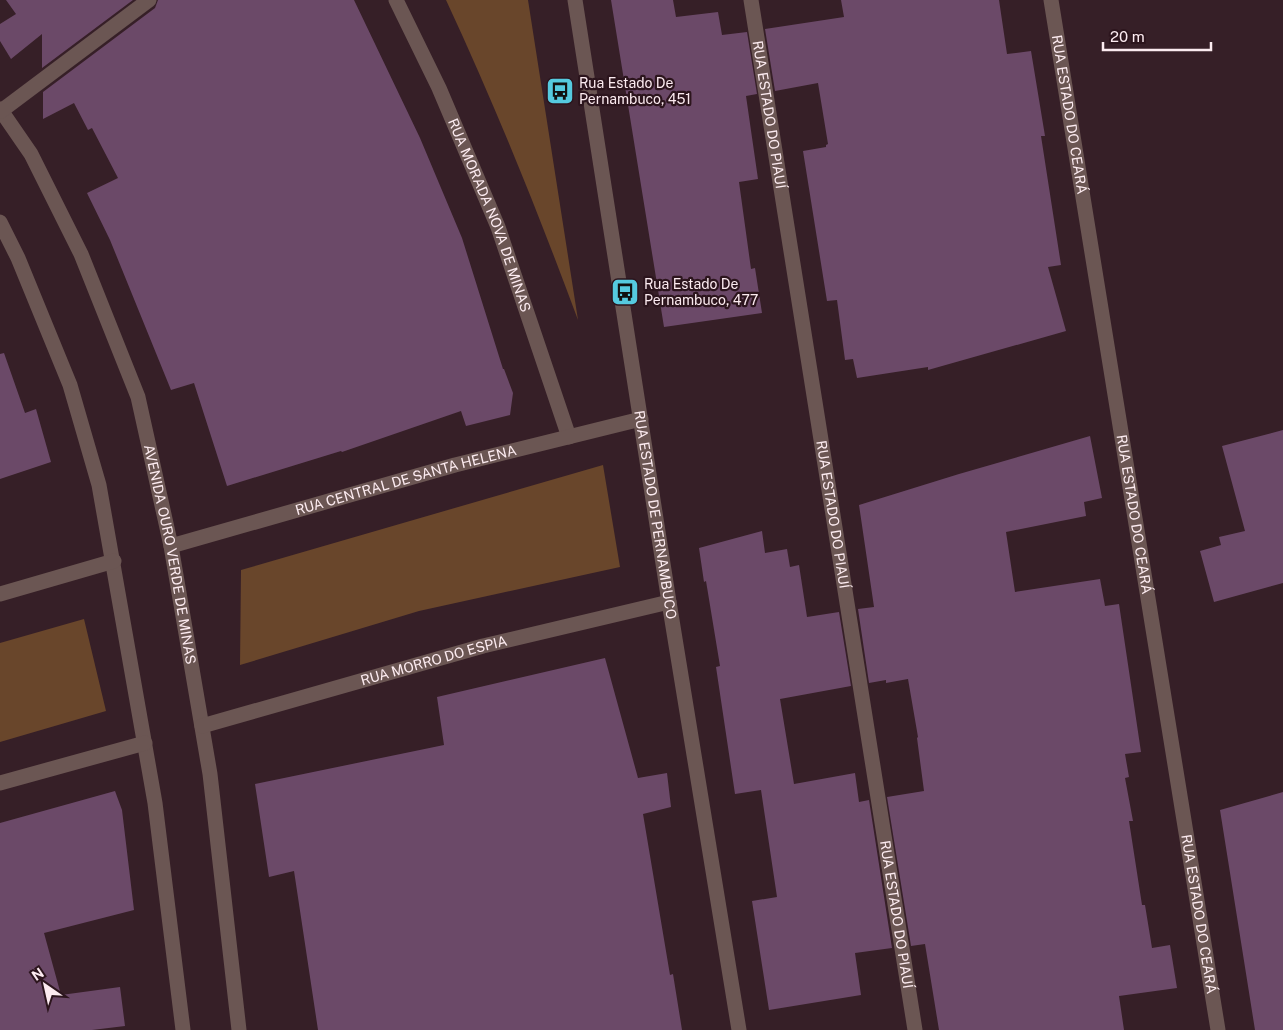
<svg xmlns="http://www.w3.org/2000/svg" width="1283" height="1030" viewBox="0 0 1283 1030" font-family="'Public Sans',sans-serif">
  <rect width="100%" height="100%" fill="#361f27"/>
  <path fill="#69462b" d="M446,0H528L578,320C538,212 495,105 446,0Z
    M603,465L620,567L419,611L240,665L241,570Z
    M84,619L106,711L0,742V643Z"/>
  <path fill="#6b4968" d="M6,0H133L42,68V34L11,59L0,41V24L16,14Z
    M158,0H354L420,138L462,238L503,369H504L513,393L510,415L466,426L461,411L342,452L341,451L227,486L194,383L171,390L110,240L87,193L118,178L92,128L88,130L74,103L43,119V92L155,8Z
    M611,0H673L676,17L718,12L722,35L747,32L757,94L746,96L758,179L739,182L751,269L755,268L762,313L664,327Z
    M841,0H999L1007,54L1031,51L1045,136H1041L1061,265L1048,267L1066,331L928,370V367L857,378L853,359L845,360L837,300L827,301L803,151L826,147V145L828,144L818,83L775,91L765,29L844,17Z
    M4,353L25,413L36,409L51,462L0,479V354Z
    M1283,430V583L1214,602L1200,551L1221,545L1219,537L1245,531L1222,446Z
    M1090,436L1102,498L1084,502L1086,516L1006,532L1015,592L1100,579L1105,606L1119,604L1141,752L1125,754L1129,777L1125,778L1133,821H1129L1142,905H1145L1152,948L1170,945L1177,988L1119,996L1124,1030H939L925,944L911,946L887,797L924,791L917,738L918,737L908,679L886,683V680L869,683L858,609L874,607L859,505L959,474Z
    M762,531L765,553L787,549L790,567L799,565L807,617L839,612L851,686L780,699L794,784L855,773L859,802L869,800L892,948L855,953L861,995L769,1010L752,901L777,897L761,790L735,794L716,667L720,666L706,581L704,582L699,548Z
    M605,658L638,778L667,773L671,807L643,814L670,975L673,974L682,1030H318L294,871L269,877L255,784L444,745L437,697Z
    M115,791L122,810L134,910L44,933L61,995L120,987L125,1026L92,1030H0V823Z
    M1283,792V1030H1255L1220,810Z"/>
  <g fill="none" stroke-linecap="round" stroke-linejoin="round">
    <g stroke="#6b5653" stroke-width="15">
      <path id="s1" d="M396,0L439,88L498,227L569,437"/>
      <path id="s2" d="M575,0L669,602L739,1030"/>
      <path id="s3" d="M751,0L915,1030"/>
      <path id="s4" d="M1051,0L1218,1030"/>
      <path id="s5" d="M0,109L31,154L81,254L138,397L171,546L210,774L239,1030"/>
      <path d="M1,111L149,0"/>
      <path d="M0,222L18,258L70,385L99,485L155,803L183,1030"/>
      <path id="s6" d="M171,546L455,465L641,419"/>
      <path d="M0,594L114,561"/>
      <path id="s7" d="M202,726L483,646L669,602"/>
      <path d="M0,783L145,743"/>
    </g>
  </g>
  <defs>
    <g id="bus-square" transform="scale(1.4375)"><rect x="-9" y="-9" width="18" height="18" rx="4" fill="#55cadf" stroke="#2c151d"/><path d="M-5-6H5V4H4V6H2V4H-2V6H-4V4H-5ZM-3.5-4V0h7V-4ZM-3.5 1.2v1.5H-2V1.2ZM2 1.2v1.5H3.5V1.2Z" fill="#111"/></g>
  </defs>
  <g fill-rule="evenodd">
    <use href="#bus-square" x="560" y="91"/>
    <use href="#bus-square" x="625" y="292"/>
  </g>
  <g text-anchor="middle" stroke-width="4.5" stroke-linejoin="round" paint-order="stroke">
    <g font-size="14" fill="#fcebf0" stroke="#2c151d" text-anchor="start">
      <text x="579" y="88">Rua Estado De<tspan x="579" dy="16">Pernambuco, 451</tspan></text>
      <text x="644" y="289">Rua Estado De<tspan x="644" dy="16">Pernambuco, 477</tspan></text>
    </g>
    <g font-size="14" fill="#fcebf0" stroke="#2c151d">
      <text dy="5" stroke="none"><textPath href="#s3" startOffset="116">RUA ESTADO DO PIAUÍ</textPath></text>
      <text dy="5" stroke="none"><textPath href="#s4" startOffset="116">RUA ESTADO DO CEARÁ</textPath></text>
      <text dy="5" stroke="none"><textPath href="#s1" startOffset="235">RUA MORADA NOVA DE MINAS</textPath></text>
      <text dy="5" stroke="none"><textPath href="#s6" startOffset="244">RUA CENTRAL DE SANTA HELENA</textPath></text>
      <text dy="5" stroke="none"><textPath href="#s2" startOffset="521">RUA ESTADO DE PERNAMBUCO</textPath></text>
      <text dy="5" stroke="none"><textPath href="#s3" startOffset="521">RUA ESTADO DO PIAUÍ</textPath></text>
      <text dy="5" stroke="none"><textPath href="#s4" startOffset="521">RUA ESTADO DO CEARÁ</textPath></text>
      <text dy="5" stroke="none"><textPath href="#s5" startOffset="481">AVENIDA OURO VERDE DE MINAS</textPath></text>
      <text dy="5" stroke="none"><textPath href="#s7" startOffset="241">RUA MORRO DO ESPIA</textPath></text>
      <text dy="5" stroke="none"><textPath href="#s3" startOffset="926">RUA ESTADO DO PIAUÍ</textPath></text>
      <text dy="5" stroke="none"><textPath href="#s4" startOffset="926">RUA ESTADO DO CEARÁ</textPath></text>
    </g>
  </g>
  <g transform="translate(45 985) rotate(326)" stroke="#2c151d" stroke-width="4" paint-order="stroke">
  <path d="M0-4L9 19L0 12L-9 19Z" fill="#fcebf0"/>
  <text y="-8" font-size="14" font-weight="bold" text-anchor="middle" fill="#fcebf0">N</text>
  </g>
  <path d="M1103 42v8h108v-8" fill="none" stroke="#fcebf0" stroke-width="2.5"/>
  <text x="1110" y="42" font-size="15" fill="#fcebf0" stroke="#2c151d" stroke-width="4" paint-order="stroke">20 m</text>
</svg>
